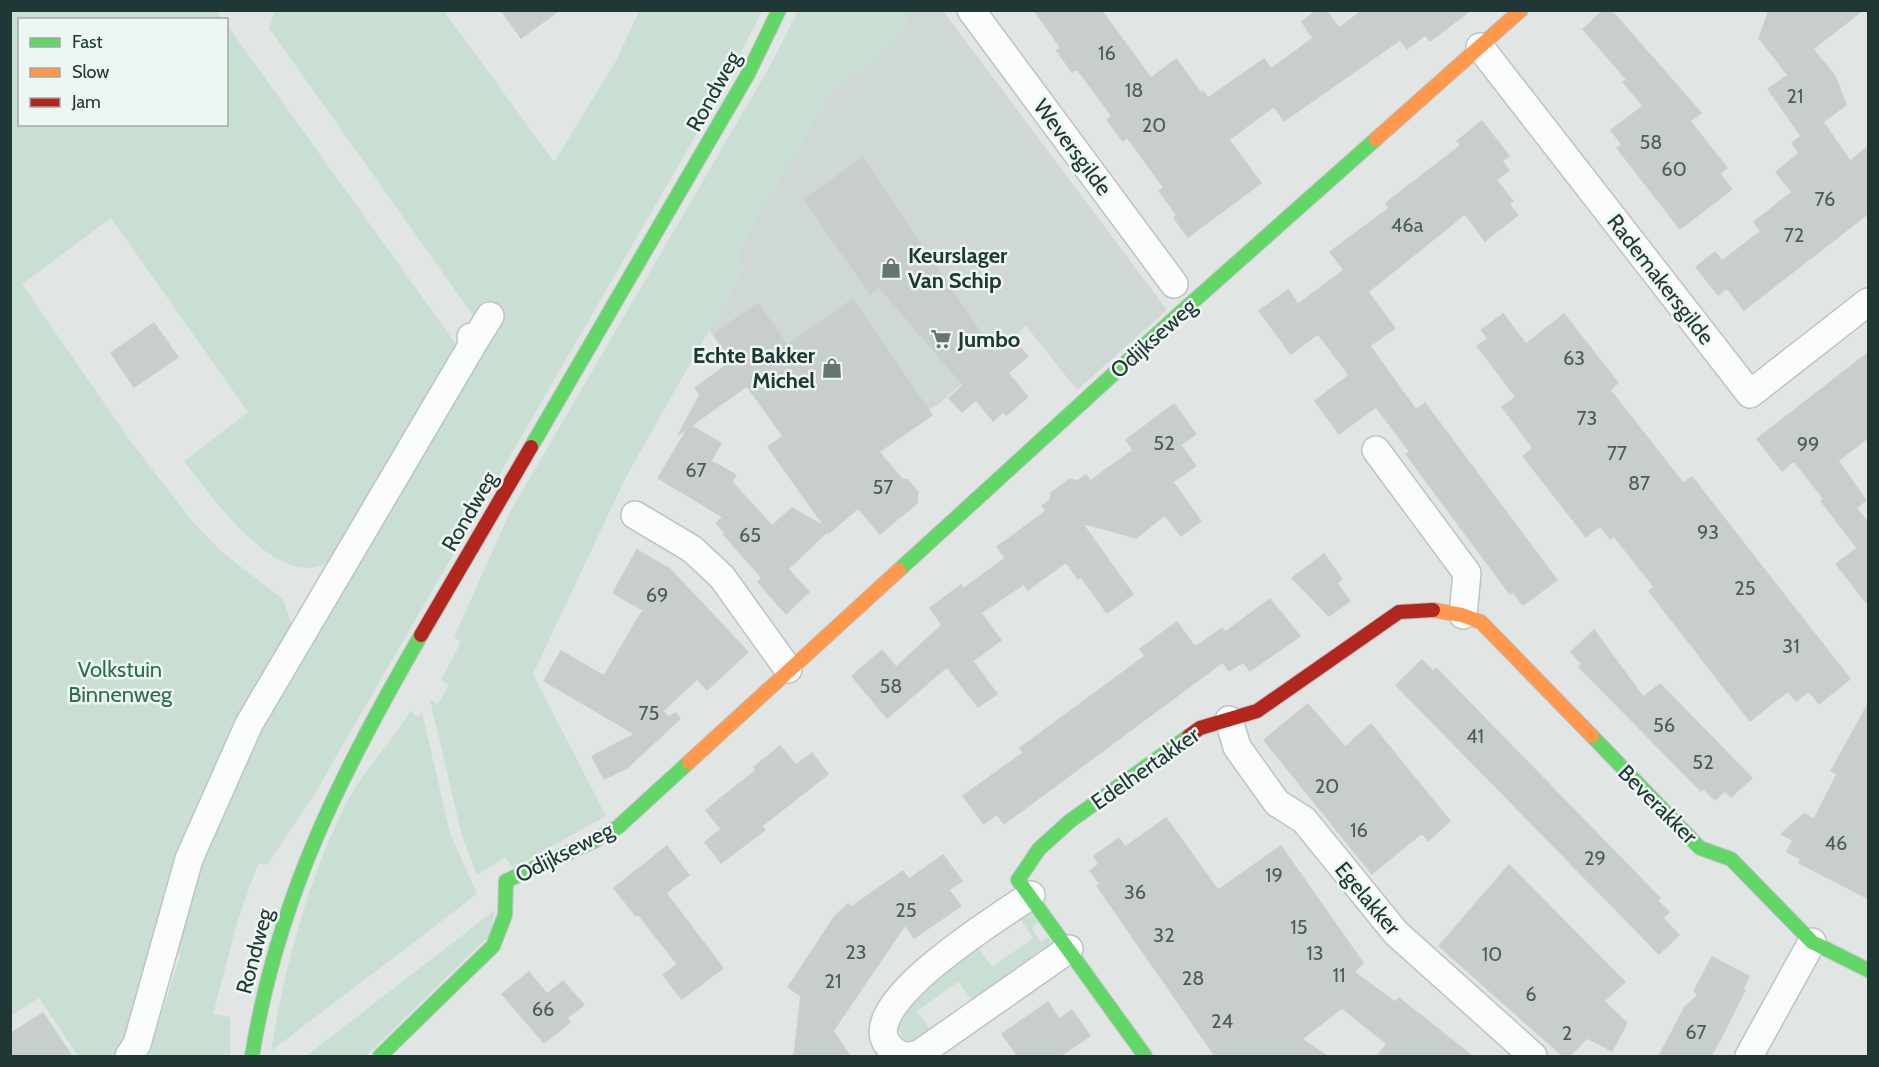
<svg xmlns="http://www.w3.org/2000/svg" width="1879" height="1067" viewBox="0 0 1879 1067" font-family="Cabin,sans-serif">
  <rect width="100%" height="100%" fill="#e1e6e5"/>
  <path fill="#cfd8d5" d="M900,10L943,11L1167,310L1077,390L1026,326L941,402L817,487L709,330L742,272L739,249L833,82Z"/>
  <path fill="#cadfd3" d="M11,11H216L223,19L20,20V124H226L227,25L461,351L348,550C339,555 329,563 320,566C270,582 210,494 184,461L248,412L111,218L22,284L129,439L191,520L223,553L283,599L294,631L117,1056H78L39,998L11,1016Z
    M275,11H444L554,162L616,61L639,11H762L718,97L314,795L267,865L258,863L238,920L213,1014L230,1017V1056H142L150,1050L180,956L173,934L183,898L254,736L359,564L491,341L269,28Z
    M798,11H911L905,28L869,68L834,88L739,249L742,272L626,477L533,674L606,816L513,868L505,857L477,875L462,836L430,700L438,704L449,685L441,680L461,642L454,637L510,512L771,64Z
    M410,711L419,717L422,712L450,833L477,894L271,1051C284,968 310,872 349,798C366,767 393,742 410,711Z
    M1028,909L1038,923L1032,928L1041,942L1048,937L1055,947L974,1003L958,982L917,1011L932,1032L917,1043L903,1039L897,1027L911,999L977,946L992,967L1033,938L1018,916Z
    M495,910L490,935L366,1056H306Z"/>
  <path fill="#c8cecc" stroke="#cacfce" stroke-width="1.5" fill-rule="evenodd" d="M501,10H560L521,38Z
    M1034,10H1101L1151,78L1176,59L1201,93L1203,91L1208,98L1264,59L1271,69L1313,38L1302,22L1317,10H1326L1339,28L1363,10H1471L1430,41L1425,35L1407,49L1400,40L1284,121L1274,106L1229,140L1261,183L1188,237L1174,218L1177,215L1159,191L1164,188L1127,137L1123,141L1107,120L1112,116L1077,69L1072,72L1057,51L1061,48Z
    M1604,10H1611L1701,113L1690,121L1727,168L1720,174L1732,189L1680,229L1617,148L1622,145L1611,130L1643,106L1623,82L1627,80L1583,29Z
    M1769,10H1863L1813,49L1835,76L1846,105L1823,122L1850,161L1869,146V213L1744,310L1727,288L1718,295L1696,267L1715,252L1722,261L1761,231L1754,222L1792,192L1776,172L1799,153L1792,143L1801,136L1768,89L1788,75L1759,38Z
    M1482,121L1509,156L1502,161L1509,170L1496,180L1513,201L1509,204L1518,215L1485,241L1465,214L1368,292L1395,328L1370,346L1416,410L1425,403L1557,580L1523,605L1513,592L1510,594L1443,504L1406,454L1410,452L1376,407L1339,434L1315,401L1349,375L1318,334L1291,354L1259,311L1288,290L1298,304L1344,270L1330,252L1389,208L1386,203L1461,145L1457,141Z
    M863,158L995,354L1012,339L1028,356L1008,373L1028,397L1006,415L1003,412L993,421L976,400L962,412L949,398L963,385L879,287L870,294L804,199Z
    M853,299L932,415L879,452L902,479L908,480L918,492L917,503L880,534L858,508L829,533L828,531L788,569L809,592L786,614L758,582L762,578L723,534L725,533L716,523L723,517L658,478L688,428L678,435L700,395L695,388L732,361L714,334L758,303L787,345ZM747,386L783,436L768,447L825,527L792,508L772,526L732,482L736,475L711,461L721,443L691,426Z
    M1503,314L1526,344L1564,314L1618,383L1610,390L1683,483L1692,477L1850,679L1819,704L1809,691L1796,701L1788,691L1750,721L1649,591L1654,587L1614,536L1610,539L1600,526L1586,537L1523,456L1533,448L1502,407L1516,397L1477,346L1488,338L1481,330Z
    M154,323L178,357L134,387L111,353Z
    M1869,352V437L1838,461L1866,500L1856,508L1869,524V606L1836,564L1857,548L1821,501L1824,499L1794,461L1782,471L1757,439Z
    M1174,404L1196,434L1181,445L1196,466L1173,482L1201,521L1181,536L1165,515L1136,538L1082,523L1133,594L1107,613L1081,577L1078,579L1066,562L1028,590L1024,584L981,613L1001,640L973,661L997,694L978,707L947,667L887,718L852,676L882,650L896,667L942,625L930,608L961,585L963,589L1005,558L997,547L1046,511L1042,506L1050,500L1051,493L1070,479L1078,481L1086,475L1090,481L1133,450L1126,440Z
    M637,550L670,569L748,652L707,690L697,679L663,711L668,717L676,713L680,719L627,768L604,779L592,756L635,734L544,681L561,651L604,676L643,610L613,593Z
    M1324,554L1342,579L1337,583L1350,601L1329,616L1292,578Z
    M1270,599L1300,636L1250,671L1243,662L1229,671L1223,662L1004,824L997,814L984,824L963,796L1023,753L1020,748L1145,656L1140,649L1177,622L1195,647L1222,628L1225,632Z
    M1594,630L1643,697L1660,684L1752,778L1731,797L1725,791L1715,800L1704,789L1701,791L1579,667L1582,664L1571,652Z
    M1422,660L1433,671L1436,668L1660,898L1658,901L1669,912L1663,918L1679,935L1659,954L1396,685Z
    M1869,702V899L1799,863L1801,859L1787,852L1793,840L1781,834L1804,814L1814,819L1837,774L1831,771Z
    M1308,704L1345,747L1371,724L1450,821L1428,841L1422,833L1372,874L1264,740Z
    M780,746L796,765L812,753L828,774L762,826L765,830L721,863L705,842L721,829L706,810L756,770L754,767Z
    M1166,818L1218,890L1281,846L1363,963L1354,972L1395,1002L1399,998L1472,1056H1377L1387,1044L1342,1008L1302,1039L1327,1056H1215L1097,886L1100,884L1090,871L1099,864L1094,856L1119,838L1125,847Z
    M667,846L689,875L666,893L723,968L682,999L663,975L677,964L638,914L636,916L614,888Z
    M943,855L962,881L949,890L961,906L914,938L905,925L833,1031L850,1056H794L801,996L788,987L835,916L848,904L851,907L903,871L909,879Z
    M1509,865L1625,982L1604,1001L1627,1023L1612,1051L1587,1038L1570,1056H1563L1439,946Z
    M1712,957L1749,976L1743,989L1745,990L1721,1038L1711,1056H1659L1685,1007L1698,995L1694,991Z
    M529,972L547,994L563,981L584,1005L567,1018L570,1022L544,1043L502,994Z
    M1048,1002L1059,1019L1072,1010L1090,1036L1060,1056H1018L1002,1034Z
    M43,1013L72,1056H10V1034Z"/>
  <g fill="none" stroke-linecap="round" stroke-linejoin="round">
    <g stroke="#bec3c2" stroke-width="30">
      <path id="street" d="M971,10L1174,284
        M1480,47L1750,394L1868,302
        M474,342L490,316
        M1376,450L1467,573L1463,615
        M635,515L692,549L722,577L788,669
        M1229,720L1237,747L1277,803L1304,820L1396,933L1533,1056
        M1031,895C1006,913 842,1011 893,1050C901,1057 909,1057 919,1054L1069,949
        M129,1056L137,1044L189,859L249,724L474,342L471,337
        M1749,1056L1812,942"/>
    </g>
    <g stroke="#bdc4c2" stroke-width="16">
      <path id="fast" d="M531,447L748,74L779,10
        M899,570L1178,315L1376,139
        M1592,736L1700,848L1731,859L1812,942L1868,970
        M252,1056C278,896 341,774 421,635
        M380,1056L493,946L505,915L506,881L594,841L618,827L689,762
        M1145,1056L1018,880L1039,849L1070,821L1189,736"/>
    </g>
    <g stroke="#bdc4c2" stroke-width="16">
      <path id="slow" d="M1376,139L1521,10
        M1433,610L1462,615L1481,622L1592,736
        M689,762L899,570"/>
    </g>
    <g stroke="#bdc4c2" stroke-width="16">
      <path id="jam" d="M421,635L531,447
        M1189,736L1200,728L1257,711L1399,612L1433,610"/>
    </g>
    <use href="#street" stroke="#fafbfb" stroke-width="27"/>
    <use href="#fast" stroke="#63d668" stroke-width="14"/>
    <use href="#slow" stroke="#ff974d" stroke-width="14"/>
    <use href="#jam" stroke="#b3261e" stroke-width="14"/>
  </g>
  <defs>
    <g id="shop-bare" transform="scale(1.62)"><path d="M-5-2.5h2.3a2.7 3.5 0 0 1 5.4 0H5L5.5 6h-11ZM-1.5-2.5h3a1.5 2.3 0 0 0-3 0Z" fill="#647573" stroke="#eef6f3" stroke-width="2.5" paint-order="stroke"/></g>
    <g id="supermarket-bare" transform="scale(1.62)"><path d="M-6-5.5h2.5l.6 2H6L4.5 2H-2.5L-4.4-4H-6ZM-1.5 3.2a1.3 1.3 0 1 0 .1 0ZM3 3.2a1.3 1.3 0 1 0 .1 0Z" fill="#647573" stroke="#eef6f3" stroke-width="2.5" paint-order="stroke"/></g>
  </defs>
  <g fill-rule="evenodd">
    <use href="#shop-bare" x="891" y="268"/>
    <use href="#supermarket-bare" x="941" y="339"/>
    <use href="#shop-bare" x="832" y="368"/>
  </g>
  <g text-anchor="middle" stroke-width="5" stroke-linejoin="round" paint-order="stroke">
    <g font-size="20" fill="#4b5e5c">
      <text x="1107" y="60">16</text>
      <text x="1134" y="97">18</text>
      <text x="1795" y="103">21</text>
      <text x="1154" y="132">20</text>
      <text x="1651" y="149">58</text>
      <text x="1674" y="176">60</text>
      <text x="1825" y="206">76</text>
      <text x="1407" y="232">46a</text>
      <text x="1794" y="242">72</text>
      <text x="1574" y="365">63</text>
      <text x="1587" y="425">73</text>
      <text x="1164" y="450">52</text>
      <text x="1808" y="451">99</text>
      <text x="1617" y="460">77</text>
      <text x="696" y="477">67</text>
      <text x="1639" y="490">87</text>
      <text x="883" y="494">57</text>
      <text x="1708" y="539">93</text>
      <text x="750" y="542">65</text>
      <text x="1745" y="595">25</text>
      <text x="657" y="602">69</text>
      <text x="1791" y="653">31</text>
      <text x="891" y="693">58</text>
      <text x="649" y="720">75</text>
      <text x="1664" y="732">56</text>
      <text x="1475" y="743">41</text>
      <text x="1703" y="769">52</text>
      <text x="1327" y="793">20</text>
      <text x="1359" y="837">16</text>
      <text x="1836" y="850">46</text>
      <text x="1595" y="865">29</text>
      <text x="1274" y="882">19</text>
      <text x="1135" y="899">36</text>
      <text x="906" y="917">25</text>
      <text x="1299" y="934">15</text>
      <text x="1164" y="942">32</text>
      <text x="856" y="959">23</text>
      <text x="1315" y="960">13</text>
      <text x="1492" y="961">10</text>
      <text x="1339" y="982">11</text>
      <text x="1193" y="985">28</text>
      <text x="833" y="988">21</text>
      <text x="1531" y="1001">6</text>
      <text x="543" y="1016">66</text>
      <text x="1222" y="1028">24</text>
      <text x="1696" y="1039">67</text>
      <text x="1567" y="1040">2</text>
    </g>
    <g font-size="22" fill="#203835" stroke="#eef6f3">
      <text transform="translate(713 91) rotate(-61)" y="8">Rondweg</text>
      <text transform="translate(1073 147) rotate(53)" y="8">Weversgilde</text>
      <text transform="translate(1661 279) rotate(52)" y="8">Rademakersgilde</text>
      <text transform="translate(1153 338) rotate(-42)" y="8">Odijkseweg</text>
      <text transform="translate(469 511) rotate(-60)" y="8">Rondweg</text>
      <text transform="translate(1145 768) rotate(-35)" y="8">Edelhertakker</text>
      <text transform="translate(1658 804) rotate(45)" y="8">Beverakker</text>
      <text transform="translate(564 852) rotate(-27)" y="8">Odijkseweg</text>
      <text transform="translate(1368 898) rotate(50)" y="8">Egelakker</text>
      <text transform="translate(254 951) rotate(-75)" y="8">Rondweg</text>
    </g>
    <g font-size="22" font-weight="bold" fill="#203835" stroke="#eef6f3" text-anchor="start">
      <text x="908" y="263">Keurslager<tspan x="908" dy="25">Van Schip</tspan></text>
      <text x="958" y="347">Jumbo</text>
      <text x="815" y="363" text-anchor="end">Echte Bakker<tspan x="815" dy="25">Michel</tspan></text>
    </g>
    <g font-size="22" fill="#2c6e4d" stroke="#eef6f3">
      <text x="120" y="677">Volkstuin<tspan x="120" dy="25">Binnenweg</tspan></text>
    </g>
  </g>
  <rect width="1879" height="1067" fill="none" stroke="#203835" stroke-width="24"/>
  <rect x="18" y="18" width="210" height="108" fill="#eef6f3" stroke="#9caaa7" stroke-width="1.5"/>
  <rect x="30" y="38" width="30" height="9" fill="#63d668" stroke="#9caaa7" stroke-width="1.5"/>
  <text x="72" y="48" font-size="18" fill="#203835">Fast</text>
  <rect x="30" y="68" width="30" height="9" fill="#ff974d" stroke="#9caaa7" stroke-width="1.5"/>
  <text x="72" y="78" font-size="18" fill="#203835">Slow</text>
  <rect x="30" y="98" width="30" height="9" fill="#b3261e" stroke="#9caaa7" stroke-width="1.5"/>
  <text x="72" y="108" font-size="18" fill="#203835">Jam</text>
</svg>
